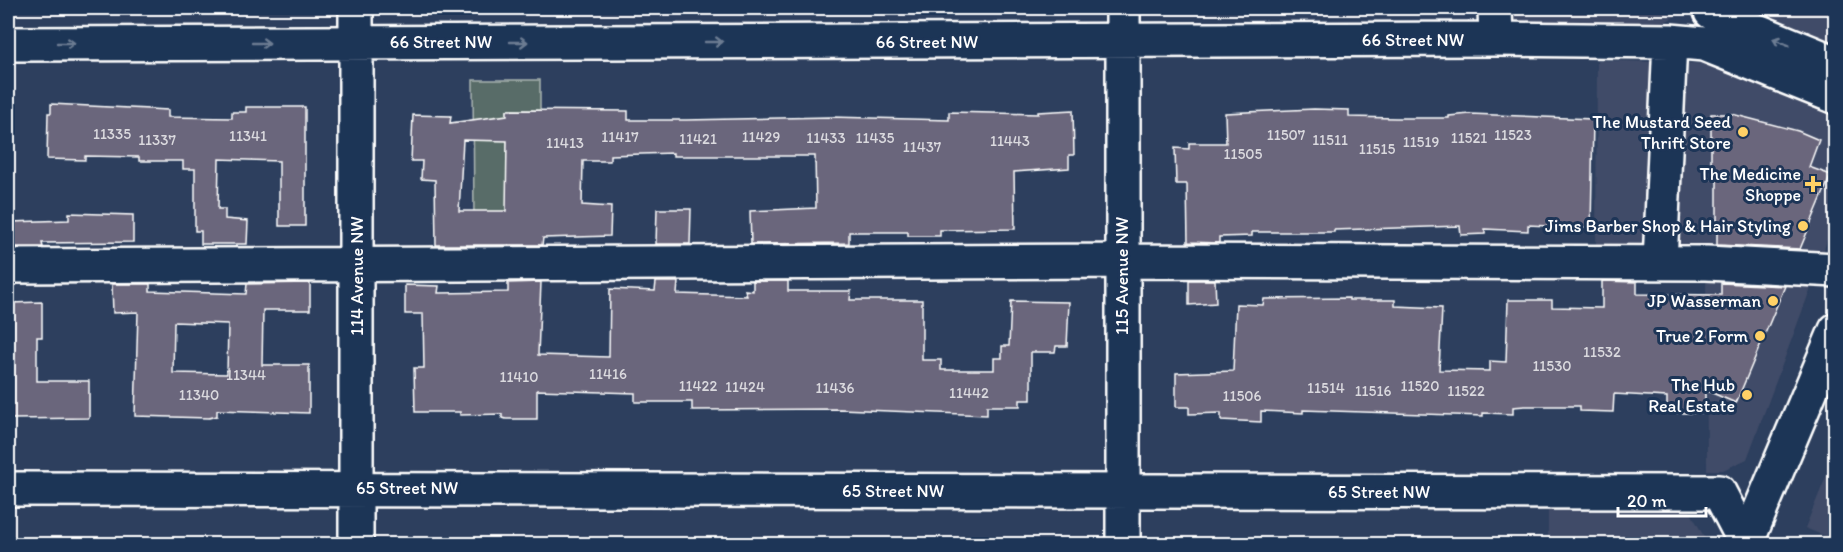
<svg xmlns="http://www.w3.org/2000/svg" width="1843" height="552" viewBox="0 0 1843 552" font-family="Itim,sans-serif">
  <rect width="100%" height="100%" fill="#2d3f5e"/>
  <filter id="ink" filterUnits="userSpaceOnUse"><feTurbulence type="fractalNoise" baseFrequency=".0167" numOctaves="2"/><feDisplacementMap in="SourceGraphic" scale="12" xChannelSelector="R" yChannelSelector="G"/><feConvolveMatrix kernelMatrix="1 2 1 2 8 2 1 2 1" color-interpolation-filters="sRGB"/></filter>
  <g filter="url(#ink)">
    <path fill="#404b67" d="M1507,8H1689L1665,22L1507,21Z
      M1716,8H1835V42Z
      M1597,60L1718,64L1835,102V217L1820,261L1596,251Z
      M1706,271L1816,274L1747,459L1723,470H1707Z
      M1835,455V540L1805,528Z
      M1548,510L1690,511L1708,544H1548Z"/>
    <path fill="#596c67" stroke="#acb6b3" stroke-width="1.5" d="M473,80H540V110H507V169L539,214L474,221Z"/>
    <path fill="#6b667b" stroke="#fff" stroke-width="1.5" fill-rule="evenodd" d="M51,104L168,110V117L232,118V112H246V107H305V226H279V161L219,159L218,209H225V219L248,221L247,244H201V231H195V169H183V161H139V157L85,156V160L47,159L48,113H51Z
      M1314,109L1349,110V117L1396,118H1449V116L1470,114L1593,119L1591,228L1528,225V231L1485,229V234L1461,235L1460,226L1334,230V232H1252V236L1219,237V243L1188,242L1187,184H1176L1175,148L1189,149V143H1226L1225,113Z
      M507,110L628,111V120H686L831,117L949,120V112L1038,114V112L1073,110L1074,155H1069V168L1014,172L1015,229L940,230V236H908V232H849V243L751,244L750,211L816,208L815,156H673V153L610,155V161H583L582,205L611,207L610,236L543,238L542,245H436L435,180L421,179L422,161H411L413,115L451,116L450,123L507,115ZM463,140L507,141L506,211H459Z
      M1711,114H1732L1798,131L1819,140L1809,167L1831,175L1800,249L1717,245V179H1711Z
      M657,209H691L690,244H656Z
      M69,213L133,215V242L42,243L43,247H13L11,222L69,220Z
      M1189,280H1215L1216,303L1189,305Z
      M753,281H788V291H851L850,300H922V360H941V370H994V358H1002V346H1009L1011,301L1069,302L1067,346H1056L1055,352H1031V400H1020V406H987V415L840,409L692,410V402H635V393L537,390V419H506L502,418V414L460,415V412H415L414,368H424L423,314H405V285L439,286L438,293L508,292V283L541,282L538,355L609,357L610,289L655,291L656,282H678L677,294L747,296L745,290L753,291Z
      M1602,281L1637,282V294L1721,295V283L1785,286L1736,403L1705,390V405H1701V413H1667V397L1614,394L1613,412L1580,411V406H1525L1513,407V414L1483,413V416L1303,410V413L1261,411V422L1221,420V413L1189,414V407H1176V373L1233,371L1236,304L1263,305L1264,299L1349,298V300H1395V306L1442,308L1439,370L1490,371V361L1506,362L1508,300H1552V307L1602,308Z
      M310,283V310H263L262,365H309V413L217,410V416L209,418L135,416L138,312L113,313L112,284H150V291L246,294L247,284ZM174,322L228,324L227,374L173,373Z
      M42,302V337H37V381H89V418L11,419L10,303Z"/>
    <g fill="none" stroke-linecap="round" stroke-linejoin="round">
      <g stroke="#fff" stroke-width="38">
        <path id="minor" d="M356,8V544
          M1123,8V544
          M1495,8L1496,39
          M1711,12L1836,63
          M8,44L1496,39L1670,41L1704,44L1836,97
          M1660,263L1670,41
          M8,266L1122,261L1707,263L1836,270
          M8,489L1719,492L1746,544"/>
      </g>
      <g stroke="#fff" stroke-width="38">
        <path id="major" d="M1746,544L1836,330"/>
      </g>
      <use href="#minor" stroke="#1d3557" stroke-width="33"/>
      <use href="#major" stroke="#1d3557" stroke-width="33"/>
    </g>
    <defs><path id="oneway-shaft" d="M-6 0H5M1.5-3L5.5 0L1.5 3" fill="none" stroke-width="1.6" stroke-linecap="round" stroke-linejoin="round" transform="scale(1.5)"/></defs>
    <g stroke="#6c7c92">
      <use href="#oneway-shaft" transform="translate(519 42)"/>
      <use href="#oneway-shaft" transform="translate(714 42)"/>
      <use href="#oneway-shaft" transform="translate(1781 42) rotate(-158)"/>
      <use href="#oneway-shaft" transform="translate(66 43)"/>
      <use href="#oneway-shaft" transform="translate(261 43)"/>
    </g>
  </g>
  <g fill="#ffd166" stroke="#1d3557" stroke-width="2">
    <circle cx="1743" cy="132" r="6"/>
    <path d="M1810 175h6v6h6v6h-6v6h-6v-6h-6v-6h6z"/>
    <circle cx="1803" cy="226" r="6"/>
    <circle cx="1773" cy="301" r="6"/>
    <circle cx="1760" cy="336" r="6"/>
    <circle cx="1747" cy="395" r="6"/>
  </g>
  <g text-anchor="middle" stroke-width="6" stroke-linejoin="round" paint-order="stroke">
    <g font-size="15" fill="#dad9de">
      <text x="112" y="139">11335</text>
      <text x="1286" y="140">11507</text>
      <text x="1513" y="140">11523</text>
      <text x="248" y="141">11341</text>
      <text x="620" y="142">11417</text>
      <text x="761" y="142">11429</text>
      <text x="826" y="143">11433</text>
      <text x="875" y="143">11435</text>
      <text x="1469" y="143">11521</text>
      <text x="698" y="144">11421</text>
      <text x="157" y="145">11337</text>
      <text x="1330" y="145">11511</text>
      <text x="1010" y="146">11443</text>
      <text x="1421" y="147">11519</text>
      <text x="565" y="148">11413</text>
      <text x="922" y="152">11437</text>
      <text x="1377" y="154">11515</text>
      <text x="1243" y="159">11505</text>
      <text x="1602" y="357">11532</text>
      <text x="1552" y="371">11530</text>
      <text x="608" y="379">11416</text>
      <text x="246" y="380">11344</text>
      <text x="519" y="382">11410</text>
      <text x="698" y="391">11422</text>
      <text x="1420" y="391">11520</text>
      <text x="745" y="392">11424</text>
      <text x="835" y="393">11436</text>
      <text x="1326" y="393">11514</text>
      <text x="1373" y="396">11516</text>
      <text x="1466" y="396">11522</text>
      <text x="969" y="398">11442</text>
      <text x="199" y="400">11340</text>
      <text x="1242" y="401">11506</text>
    </g>
    <g font-size="18" fill="#fff" stroke="#1d3557">
      <text x="1413" y="46">66 Street NW</text>
      <text x="441" y="48">66 Street NW</text>
      <text x="927" y="48">66 Street NW</text>
      <text transform="translate(357 276) rotate(-90)" y="6">114 Avenue NW</text>
      <text transform="translate(1122 276) rotate(-90)" y="6">115 Avenue NW</text>
      <text x="407" y="494">65 Street NW</text>
      <text x="893" y="497">65 Street NW</text>
      <text x="1379" y="498">65 Street NW</text>
    </g>
    <g font-size="18" fill="#fff" stroke="#1d3557" text-anchor="end">
      <text x="1731" y="128">The Mustard Seed<tspan x="1731" dy="21">Thrift Store</tspan></text>
      <text x="1801" y="180">The Medicine<tspan x="1801" dy="21">Shoppe</tspan></text>
      <text x="1791" y="232">Jims Barber Shop &amp; Hair Styling</text>
      <text x="1761" y="307">JP Wasserman</text>
      <text x="1748" y="342">True 2 Form</text>
      <text x="1735" y="391">The Hub<tspan x="1735" dy="21">Real Estate</tspan></text>
    </g>
  </g>
  <rect width="1843" height="552" fill="none" stroke="#1d3557" stroke-width="30"/>
  <rect x="15" y="15" width="1813" height="522" fill="none" stroke="#fff" stroke-width="2" filter="url(#ink)"/>
  <path d="M1618 507v9h88v-9" fill="none" stroke="#ffffff" stroke-width="3"/>
  <text x="1627" y="507" font-size="18" fill="#ffffff" stroke="#1d3557" stroke-width="4.5" paint-order="stroke">20 m</text>
</svg>
